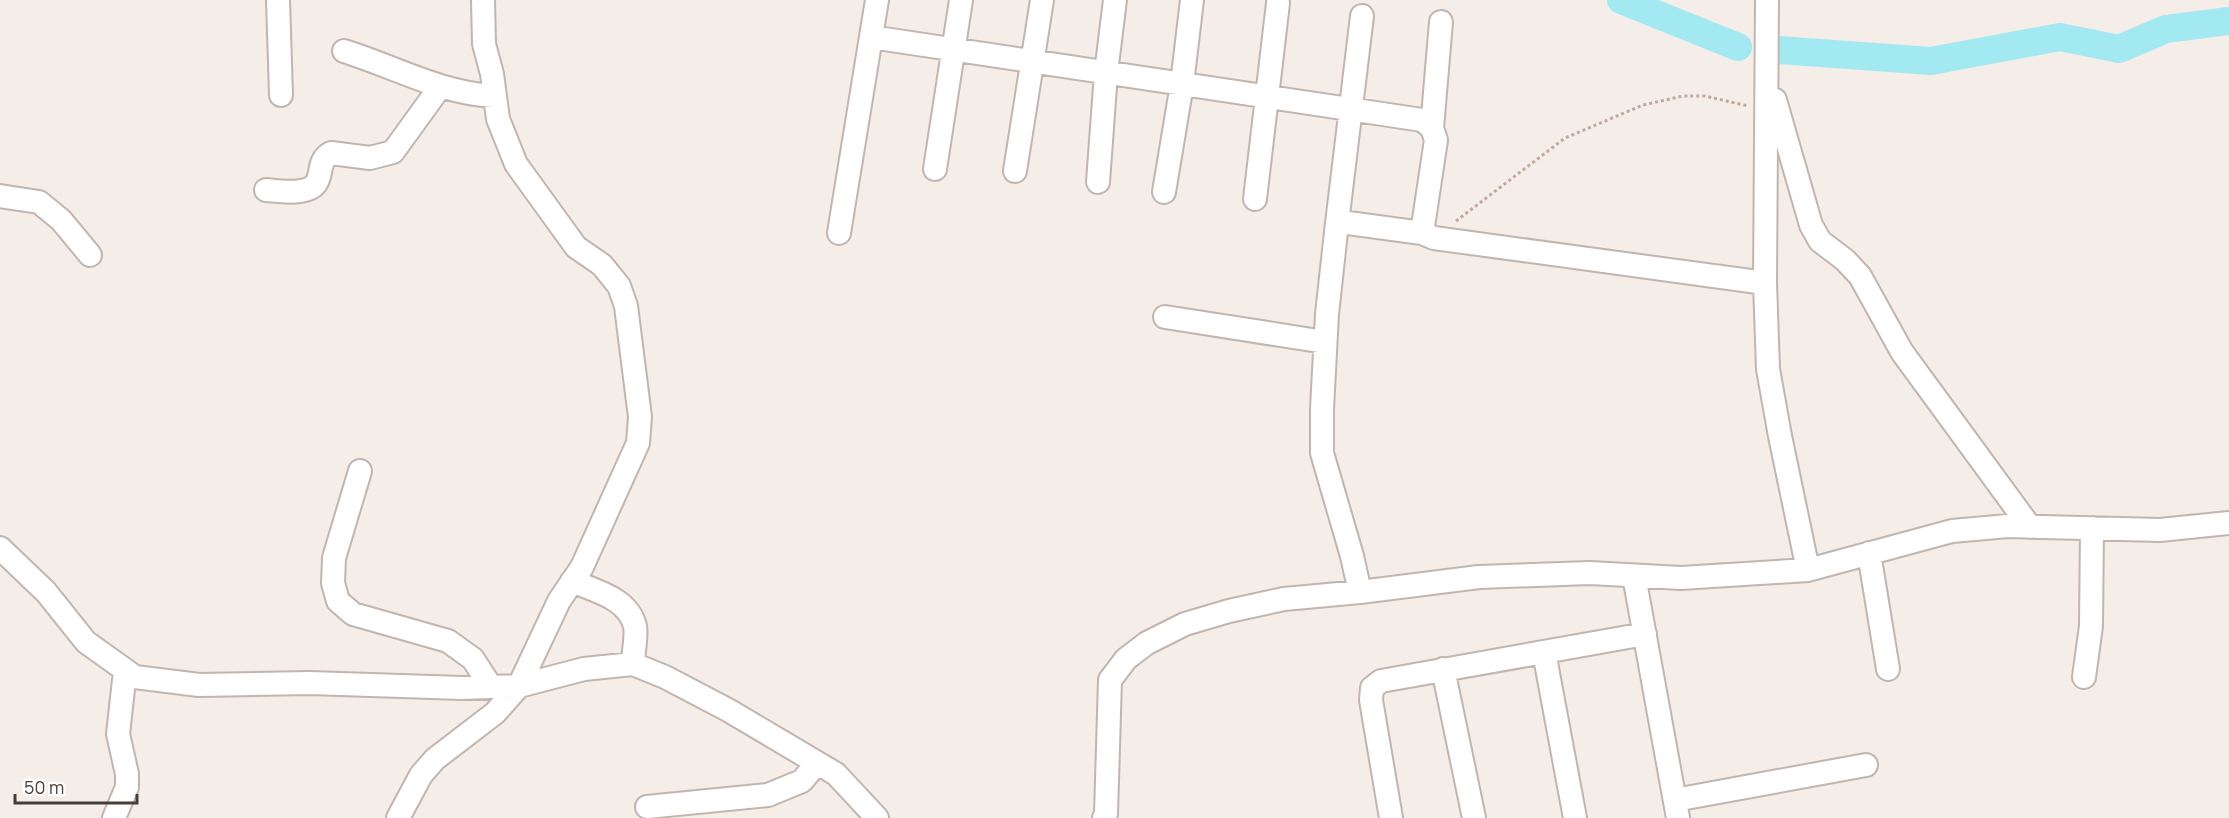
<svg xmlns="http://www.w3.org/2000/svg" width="2229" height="818" viewBox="0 0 2229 818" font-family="Manrope,sans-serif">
  <rect width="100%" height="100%" fill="#f4ede8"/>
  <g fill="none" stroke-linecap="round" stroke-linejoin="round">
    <path stroke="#a3e9f2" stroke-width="28" d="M1621,0L1738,47
      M1778,50L1931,61L2060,37L2119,49L2166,29L2229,21"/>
    <g stroke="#c3b5ad" stroke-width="26">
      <path id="minor" d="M278,0L281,95
        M1767,0L1765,283L1768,369L1780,436L1808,570
        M871,37L1422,120L1432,128L1436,140L1422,233L1434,238L1765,283
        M344,51C395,67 440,93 494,96
        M1775,100L1811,225L1820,241L1845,260L1860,276L1902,352L2030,527
        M1432,128L1441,22
        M935,169L961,0
        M1015,171L1042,0
        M1098,182L1106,73L1115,0
        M266,190C277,191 289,193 300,191C330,187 312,163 331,153L370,158L393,152L440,87
        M1164,192L1182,84L1192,0
        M0,196L39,202L61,220L90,255
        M1255,199L1278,3
        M1337,223L1362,16
        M839,233L877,0
        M1165,317L1325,342
        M360,471L334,558L333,583L338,601L353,614L448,641L473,659L491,687
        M0,548L46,592L86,642L135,677L199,685L310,683L462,688L519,686L584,669L633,664L665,677L728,710L836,774L877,818
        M1869,553L1888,669
        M1634,576L1678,818
        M572,581C595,591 628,598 635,626C637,637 633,652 633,664
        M1360,592L1352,556L1322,453V409L1327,314L1337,223H1348L1422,233
        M1544,652L1575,818
        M1443,669L1474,818
        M2084,677L2091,626L2092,528
        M1675,800L1866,765
        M647,807L768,795L802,781L817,763
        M114,818L127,787V774L118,734L125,671
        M398,818L421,775L435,759L495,713L519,686L559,601L582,567L638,443L640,417L626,306L619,286L602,265L576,247L516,164L498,119L492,74L484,44L483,0
        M1104,818L1106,814L1110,680L1126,659L1147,643L1185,624L1229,611L1284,599L1360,592L1479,577L1590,573L1681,578L1808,570L1952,531L2008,526L2160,530L2229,523
        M1391,818L1371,700L1372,688L1381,681L1645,634"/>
    </g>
    <path stroke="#c2a99b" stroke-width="3" stroke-dasharray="3 3" stroke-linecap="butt" d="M1456,221L1565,138L1643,105L1683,96H1705L1748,106"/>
    <use href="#minor" stroke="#fff" stroke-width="22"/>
  </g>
  <path d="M15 794v9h122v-9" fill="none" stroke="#483c36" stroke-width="3"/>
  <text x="24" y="794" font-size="18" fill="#483c36" stroke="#ffffff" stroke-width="4.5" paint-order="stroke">50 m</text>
</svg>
